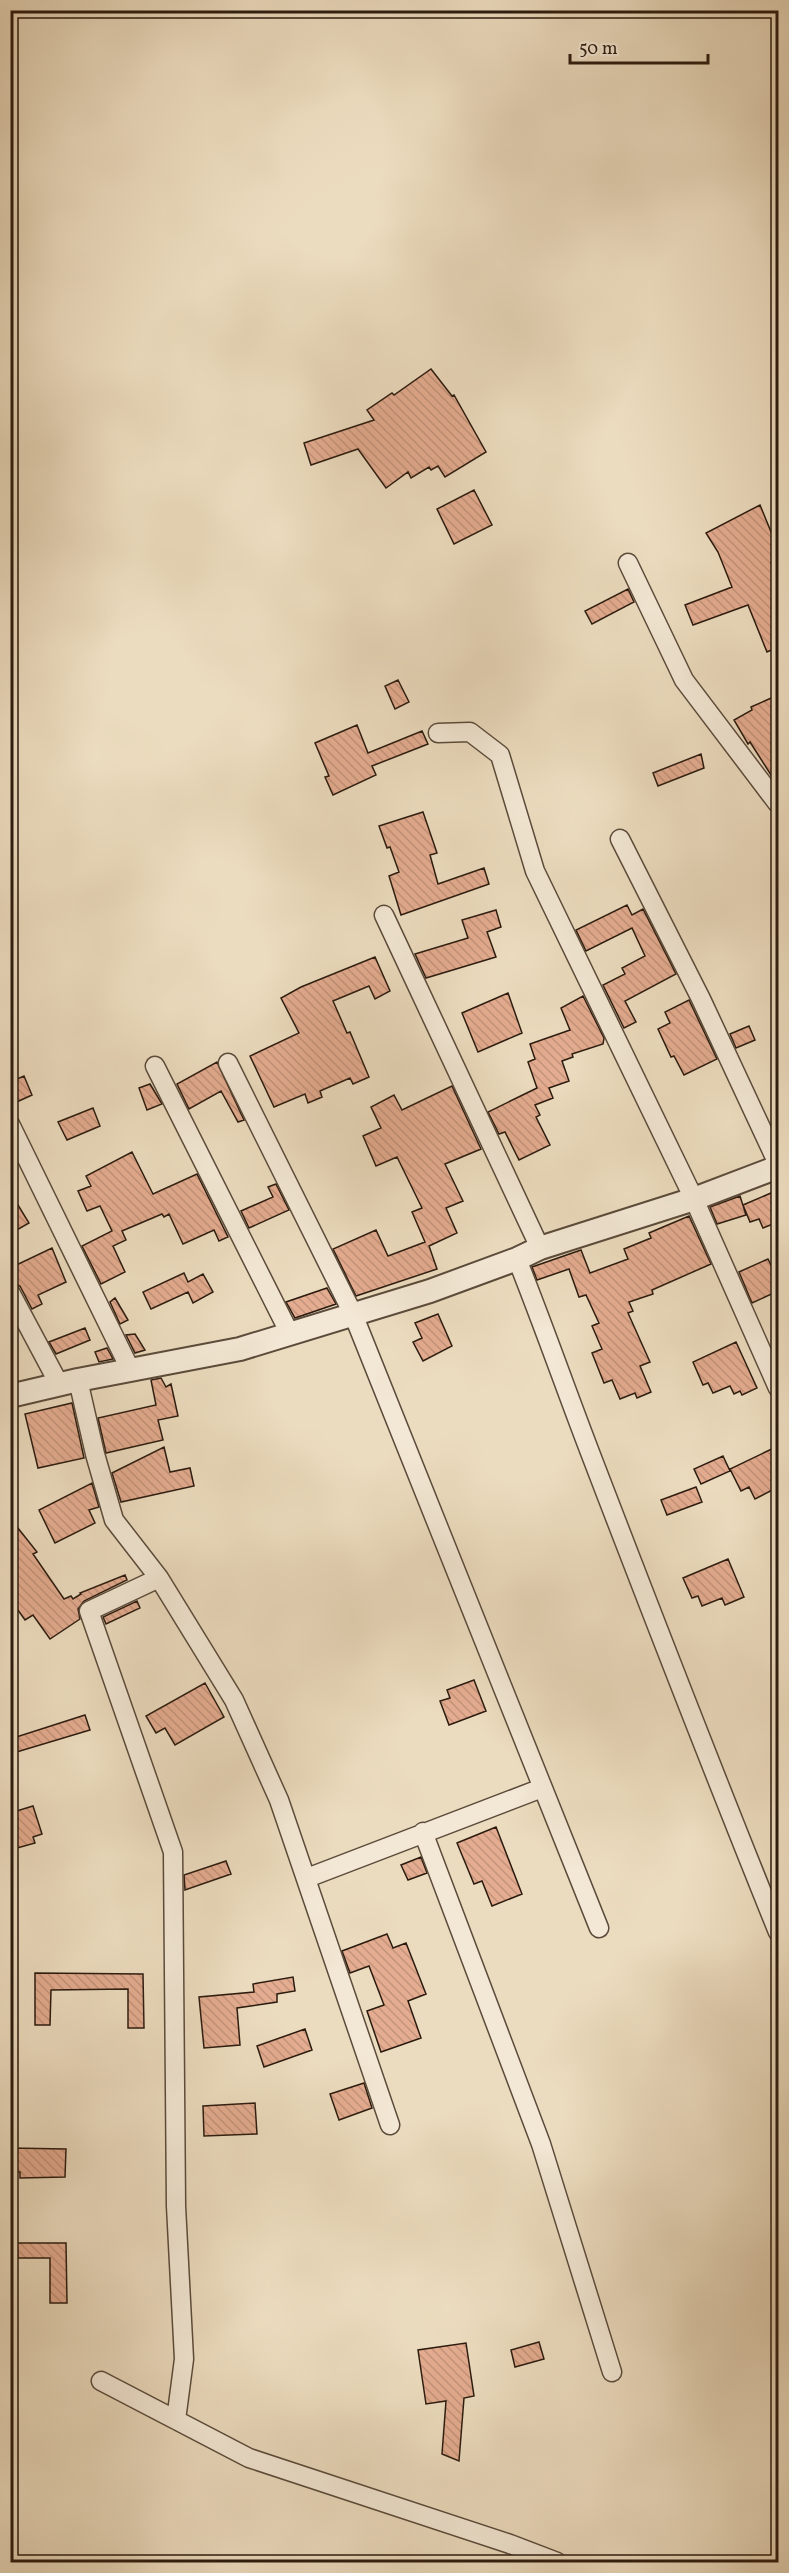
<svg xmlns="http://www.w3.org/2000/svg" width="789" height="2573" viewBox="0 0 789 2573" font-family="Vollkorn,serif">
  <defs>
    <pattern id="building-back-hatch" width="6" height="6" patternUnits="userSpaceOnUse" patternTransform="scale(1.5)"><rect width="6" height="6" fill="#e4ac90"/><path d="M-1 5l2 2M0 0l6 6M5-1l2 2" fill="none" stroke="#c4937b"/></pattern>
  </defs>
  <rect width="100%" height="100%" fill="#ecdcbf"/>
  <filter id="stains"><feTurbulence type="fractalNoise" baseFrequency=".00333" numOctaves="4"/><feColorMatrix values="0 0 0 0 .2 0 0 0 0 .09 0 0 0 0 .02 0 0 0 .5 -.17"/></filter>
  <radialGradient id="worn" r=".72"><stop offset=".6" stop-color="#630" stop-opacity="0"/><stop offset="1" stop-color="#630" stop-opacity=".3"/></radialGradient>
  <path fill="url(#building-back-hatch)" stroke="#2b1b0f" stroke-width="1.5" d="M431,369L452,396L454,395L486,452L445,477L438,466L431,470L429,467L411,478L408,472L386,488L358,449L311,465L304,443L374,420L367,410L392,393L394,395Z
    M474,490L492,525L454,544L437,509Z
    M760,505L778,549V560L771,563L778,580V647L767,652L748,605L693,625L685,605L732,587L718,552L706,533Z
    M628,589L634,602L592,624L585,611Z
    M398,680L409,702L395,709L385,686Z
    M778,695V786L750,742L748,744L734,720L752,710L751,707Z
    M357,725L368,753L422,731L428,744L372,766L376,775L333,795L325,777L329,776L315,743Z
    M701,754L704,768L658,786L653,773Z
    M423,812L437,853L430,855L438,884L484,868L489,884L401,915L389,876L399,872L390,847L387,848L379,826Z
    M627,905L632,915L643,909L676,974L625,1001L636,1022L624,1028L603,985L625,974L622,968L645,956L632,928L586,951L576,930Z
    M496,910L501,927L487,932L496,957L426,978L415,954L468,938L462,920Z
    M375,957L390,991L375,999L369,986L333,1001L347,1033L350,1032L369,1077L353,1084L350,1078L320,1091L322,1097L308,1103L305,1094L274,1107L250,1056L299,1033L281,998L301,987Z
    M508,993L522,1033L478,1052L462,1013Z
    M583,996L604,1038L603,1044L572,1054L573,1057L562,1061L569,1081L549,1088L553,1098L535,1105L540,1115L536,1117L550,1145L519,1160L505,1132L499,1134L488,1112L537,1088L528,1062L535,1059L530,1044L570,1030L561,1008Z
    M689,1000L717,1059L684,1075L674,1056L671,1057L658,1029L670,1023L665,1012Z
    M749,1026L755,1040L736,1048L730,1034Z
    M217,1062L244,1120L238,1122L221,1091L189,1109L177,1084Z
    M24,1076L32,1095L10,1105V1082Z
    M150,1084L162,1104L147,1110L139,1088Z
    M452,1086L481,1149L445,1164L463,1201L446,1208L457,1233L429,1246L437,1269L356,1296L333,1249L376,1230L388,1256L425,1242L412,1212L422,1208L397,1157L376,1166L363,1136L381,1128L371,1107L394,1095L402,1110Z
    M93,1108L100,1126L67,1140L58,1122Z
    M132,1152L153,1194L197,1174L228,1237L219,1241L214,1230L183,1244L169,1214L164,1217L162,1214L122,1231L126,1240L113,1246L125,1272L101,1284L82,1246L112,1231L100,1206L87,1211L78,1191L91,1186L86,1176Z
    M276,1184L289,1210L249,1228L241,1211L273,1197L268,1187Z
    M778,1190V1222L763,1228L759,1219L750,1222L743,1205Z
    M10,1192L29,1223L10,1234Z
    M740,1196L746,1215L717,1224L710,1207Z
    M689,1216L711,1264L652,1290L653,1294L629,1302L633,1311L628,1313L650,1362L640,1366L651,1392L637,1398L635,1393L620,1399L612,1380L604,1383L592,1353L602,1349L592,1326L599,1323L586,1295L579,1297L569,1269L537,1280L532,1267L581,1250L590,1273L628,1259L624,1249L651,1238L649,1233Z
    M52,1248L66,1282L38,1295L42,1304L32,1309L20,1286L10,1281V1268Z
    M768,1259L773,1269L778,1267V1291L752,1303L739,1272Z
    M184,1273L188,1282L203,1274L213,1292L193,1303L188,1292L151,1309L143,1292Z
    M327,1288L336,1304L295,1318L286,1302Z
    M115,1298L128,1320L120,1324L110,1302Z
    M438,1314L452,1346L423,1361L413,1342L422,1338L415,1323Z
    M85,1328L90,1340L56,1354L49,1342Z
    M135,1334L145,1350L135,1353L126,1335Z
    M736,1342L757,1388L742,1395L740,1391L734,1394L730,1386L713,1393L708,1383L703,1385L693,1362Z
    M107,1348L113,1359L99,1362L95,1352Z
    M161,1378L166,1387L171,1384L178,1416L158,1420L163,1440L106,1453L98,1418L156,1405L151,1380Z
    M72,1403L84,1458L38,1468L25,1414Z
    M778,1446V1487L755,1499L749,1487L741,1491L730,1469Z
    M164,1447L170,1472L190,1468L194,1486L121,1502L112,1473Z
    M723,1456L730,1471L701,1484L694,1469Z
    M92,1483L99,1507L89,1510L95,1523L55,1543L39,1510Z
    M696,1487L702,1502L667,1515L661,1500Z
    M10,1518L37,1552L33,1554L64,1599L71,1596L73,1599L81,1594L80,1593L125,1575L127,1580L84,1601L78,1609L80,1619L50,1639L33,1615L25,1620L10,1599Z
    M728,1559L744,1597L725,1605L722,1598L702,1606L698,1596L692,1598L683,1578Z
    M137,1601L140,1608L106,1624L103,1617Z
    M474,1680L486,1711L449,1725L440,1701L450,1698L447,1690Z
    M205,1683L224,1717L175,1745L165,1728L156,1733L146,1716Z
    M85,1715L90,1730L10,1754V1739Z
    M33,1806L42,1834L33,1837L35,1843L10,1850V1813Z
    M496,1827L522,1894L492,1906L482,1881L474,1884L457,1843Z
    M421,1857L427,1873L408,1880L401,1865Z
    M226,1861L231,1874L185,1890L184,1875Z
    M387,1934L393,1948L406,1943L426,1994L408,2001L421,2038L381,2052L367,2011L384,2005L369,1966L350,1973L342,1951Z
    M35,1973L143,1974L144,2028H128V1989L51,1990L50,2025H35Z
    M293,1977L295,1991L277,1994V2002L237,2008L240,2045L204,2048L199,1997L254,1992L253,1984Z
    M305,2029L312,2050L264,2067L257,2046Z
    M364,2083L372,2108L339,2120L330,2094Z
    M255,2103L257,2134L204,2136L203,2106Z
    M10,2148L66,2149L65,2177L20,2178V2172H10Z
    M17,2243H66L67,2303H50V2258H18Z
    M539,2342L544,2359L515,2367L511,2350Z
    M466,2343L474,2396L464,2398L459,2461L442,2454L446,2401L426,2404L418,2350Z"/>
  <g fill="none" stroke-linecap="round" stroke-linejoin="round">
    <g stroke="#5b4b3b" stroke-width="21">
      <path id="minor" d="M628,563L684,680L778,804
        M438,733L470,732L500,755L535,871L694,1199L778,1388
        M620,839L701,999L778,1164
        M384,915L540,1248
        M228,1063L353,1314L599,1928
        M155,1066L290,1334
        M10,1124L131,1371
        M517,1259C543,1324 566,1390 591,1455C652,1614 714,1774 778,1932
        M10,1292L59,1384
        M78,1380L95,1454L114,1520L159,1578L234,1700L279,1800L390,2125
        M159,1578L89,1611L173,1852L176,2206L184,2359L176,2420
        M423,1832L541,2144L612,2372
        M307,1878L542,1788
        M101,2381L249,2458L510,2544L557,2562"/>
    </g>
    <g stroke="#5b4b3b" stroke-width="26">
      <path id="tertiary" d="M10,1396L78,1380L240,1349L430,1291L517,1259L540,1248L694,1199L778,1167"/>
    </g>
    <use href="#minor" stroke="#f3e8d5" stroke-width="18"/>
    <use href="#tertiary" stroke="#f3e8d5" stroke-width="22"/>
  </g>
  <rect width="789" height="2573" fill="none" stroke="#ecdcbf" stroke-width="36"/>
  <rect x="12" y="12" width="765" height="2549" fill="none" stroke="#2b1b0f" stroke-width="3"/>
  <rect x="18" y="18" width="753" height="2537" fill="none" stroke="#2b1b0f" stroke-width="1.5"/>
  <path d="M570 54v9h138v-9" fill="none" stroke="#2b1b0f" stroke-width="3"/>
  <text x="579" y="54" font-size="18" fill="#2b1b0f" stroke="#f3e8d5" stroke-width="4.5" paint-order="stroke">50 m</text>
  <rect width="100%" height="100%" filter="url(#stains)"/>
  <rect width="100%" height="100%" fill="url(#worn)"/>
</svg>
